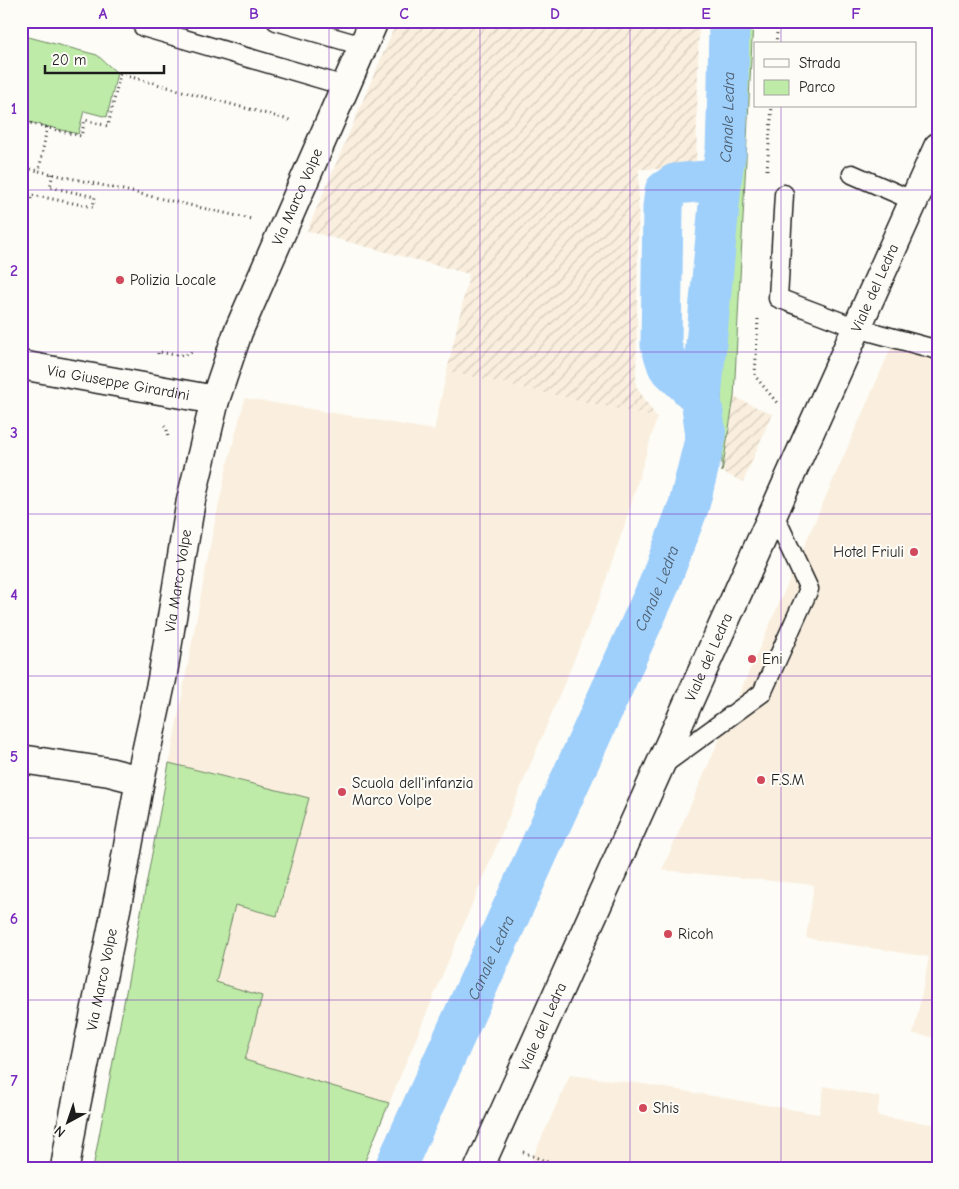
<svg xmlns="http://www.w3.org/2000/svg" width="959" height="1189" viewBox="0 0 959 1189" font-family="'Comic Neue',sans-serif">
  <defs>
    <pattern id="industrial-furrows" width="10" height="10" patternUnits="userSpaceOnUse" patternTransform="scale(1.25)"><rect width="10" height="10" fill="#faefde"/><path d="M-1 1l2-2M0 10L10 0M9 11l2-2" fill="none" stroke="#d6ccbe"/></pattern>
  </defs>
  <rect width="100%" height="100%" fill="#fdfcf7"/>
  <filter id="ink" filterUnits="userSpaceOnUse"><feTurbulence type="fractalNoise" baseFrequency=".02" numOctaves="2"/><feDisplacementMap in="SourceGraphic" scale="10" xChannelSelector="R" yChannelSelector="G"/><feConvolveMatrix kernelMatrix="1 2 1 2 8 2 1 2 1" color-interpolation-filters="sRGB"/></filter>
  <g filter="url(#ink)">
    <path fill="#faefde" d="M898,332L938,344V1038L913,1034L917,1017L929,957L806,938L814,885L662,870Z
      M447,371L657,418L624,527L599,600L362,1168H93L212,536L227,466L245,398L434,430Z
      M570,1075L637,1083L819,1114L824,1086L880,1097L877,1116L938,1125V1168H528Z"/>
    <path fill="url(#industrial-furrows)" d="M397,21H699L696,169H639L636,386L657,418L447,371L469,274L307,231Z
      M734,397L772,414L743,482L722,472Z"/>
    <path fill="#beeba8" stroke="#6d8462" d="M732,21H753L734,397L722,472L721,343L730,179Z
      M21,35L97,55L117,73L107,117L84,111L78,134L21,120Z
      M169,763L309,798L277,916L235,905L216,982L262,996L245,1060L389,1103L362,1168H93Z"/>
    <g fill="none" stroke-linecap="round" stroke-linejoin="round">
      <g stroke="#9fcffb" stroke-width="41">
        <path d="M701,398L722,173"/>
        <path id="s1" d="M395,1168L658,587L689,505L706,436L701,398L668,366L661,345L663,207L665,191L675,184L716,180L722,173L726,151L728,86L729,21"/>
      </g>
      <g stroke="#1c1c1c" stroke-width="21">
        <path id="service" d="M276,21L363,46
          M143,27L345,86
          M852,174L914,201
          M784,194L778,298L857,328L938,350
          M663,765L762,693L809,589L773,512"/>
      </g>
      <g stroke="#1c1c1c" stroke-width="31">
        <g id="minor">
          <path id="s2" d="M21,365L215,400"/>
          <path d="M21,759L109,772L140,780"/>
        </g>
      </g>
      <g stroke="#1c1c1c" stroke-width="31">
        <g id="primary">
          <path id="s3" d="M65,1168L73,1120L120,890L140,780L162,679L191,500L215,400L238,332L374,21"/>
          <path id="s4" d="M479,1168L938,147"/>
        </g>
      </g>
      <path stroke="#1c1c1c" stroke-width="3" stroke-dasharray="1 4" stroke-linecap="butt" d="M776,44L778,21
        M21,121L81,136L85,120L108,126L120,74L293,121
        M47,127L39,171L251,219
        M21,167L39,171
        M767,170L772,106
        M31,199L32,195L93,207L95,197L50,187L53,173
        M758,319L755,376L778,404
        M158,354V352C169,353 184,359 193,351
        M164,426L167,430L168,439
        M523,1152L562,1168"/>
      <use href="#service" stroke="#fdfcf7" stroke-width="18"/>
      <use href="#minor" stroke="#fdfcf7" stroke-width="28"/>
      <use href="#primary" stroke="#fdfcf7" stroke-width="28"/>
    </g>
  </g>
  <path fill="none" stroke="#7b2cbf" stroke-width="1" stroke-opacity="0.55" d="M178,21V1168M329,21V1168M480,21V1168M630,21V1168M781,21V44M781,106V1168M21,190H938M21,352H938M21,514H938M21,676H938M21,838H938M21,1000H938"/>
  <g fill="#d1495b" stroke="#fdfcf7" stroke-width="2">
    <circle cx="120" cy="280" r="5"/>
    <circle cx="914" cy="552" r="5"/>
    <circle cx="752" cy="659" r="5"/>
    <circle cx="761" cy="780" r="5"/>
    <circle cx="342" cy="792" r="5"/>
    <circle cx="668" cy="934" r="5"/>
    <circle cx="643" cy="1108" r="5"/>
  </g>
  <g text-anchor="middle" stroke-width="4" stroke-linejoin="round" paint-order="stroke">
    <g font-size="15" fill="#1c1c1c" stroke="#fdfcf7">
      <text dy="5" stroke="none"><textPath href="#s3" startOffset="1002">Via Marco Volpe</textPath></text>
      <text dy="5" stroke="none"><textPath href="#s4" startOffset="965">Viale del Ledra</textPath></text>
      <text dy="5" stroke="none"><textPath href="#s2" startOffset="99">Via Giuseppe Girardini</textPath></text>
      <text dy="5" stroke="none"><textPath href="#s3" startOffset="598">Via Marco Volpe</textPath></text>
      <text dy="5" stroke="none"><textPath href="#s4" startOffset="560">Viale del Ledra</textPath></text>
      <text dy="5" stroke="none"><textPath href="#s3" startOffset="192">Via Marco Volpe</textPath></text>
      <text dy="5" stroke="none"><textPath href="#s4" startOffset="155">Viale del Ledra</textPath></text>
    </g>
    <g font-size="15" fill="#1c1c1c" stroke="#fdfcf7" text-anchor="start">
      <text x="130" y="285">Polizia Locale</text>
      <text x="904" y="557" text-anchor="end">Hotel Friuli</text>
      <text x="762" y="664">Eni</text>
      <text x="771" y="785">F.S.M</text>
      <text x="352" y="788">Scuola dell'infanzia<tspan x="352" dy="17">Marco Volpe</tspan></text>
      <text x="678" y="939">Ricoh</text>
      <text x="653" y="1113">Shis</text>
    </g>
    <g font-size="16" font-style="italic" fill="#4a5b6a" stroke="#fdfcf7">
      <text dy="6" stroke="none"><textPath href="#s1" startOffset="1176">Canale Ledra</textPath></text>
      <text dy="6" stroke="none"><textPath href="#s1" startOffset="636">Canale Ledra</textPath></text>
      <text dy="6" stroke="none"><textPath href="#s1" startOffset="231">Canale Ledra</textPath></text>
    </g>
  </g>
  <rect width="959" height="1189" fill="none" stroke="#fdfcf7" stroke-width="55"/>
  <rect x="754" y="42" width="162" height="65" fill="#fdfcf7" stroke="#a3a29f"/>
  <rect x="764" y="59" width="25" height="8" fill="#fdfcf7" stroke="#a3a29f"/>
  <text x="799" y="68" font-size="15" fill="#1c1c1c">Strada</text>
  <rect x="764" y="80" width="25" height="15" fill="#beeba8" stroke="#a3a29f"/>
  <text x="799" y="92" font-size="15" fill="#1c1c1c">Parco</text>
  <g transform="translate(68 1122) rotate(220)" stroke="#fdfcf7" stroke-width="4" paint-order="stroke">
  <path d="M0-4L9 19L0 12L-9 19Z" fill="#1c1c1c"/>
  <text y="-8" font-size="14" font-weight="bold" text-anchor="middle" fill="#1c1c1c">N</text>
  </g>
  <path d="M45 65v8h119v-8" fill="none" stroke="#1c1c1c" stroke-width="2.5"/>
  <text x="52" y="65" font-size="15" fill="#1c1c1c" stroke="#fdfcf7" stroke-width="4" paint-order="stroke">20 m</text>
  <rect x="28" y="28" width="904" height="1134" fill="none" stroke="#7b2cbf" stroke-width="2"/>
  <g font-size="16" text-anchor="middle" font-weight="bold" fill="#7b2cbf">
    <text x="103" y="19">A</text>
    <text x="254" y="19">B</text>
    <text x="404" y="19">C</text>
    <text x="555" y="19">D</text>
    <text x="706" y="19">E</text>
    <text x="856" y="19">F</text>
    <text x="14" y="114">1</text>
    <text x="14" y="276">2</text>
    <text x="14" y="438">3</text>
    <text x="14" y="600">4</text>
    <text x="14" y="762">5</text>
    <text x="14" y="924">6</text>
    <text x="14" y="1086">7</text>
  </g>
</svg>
